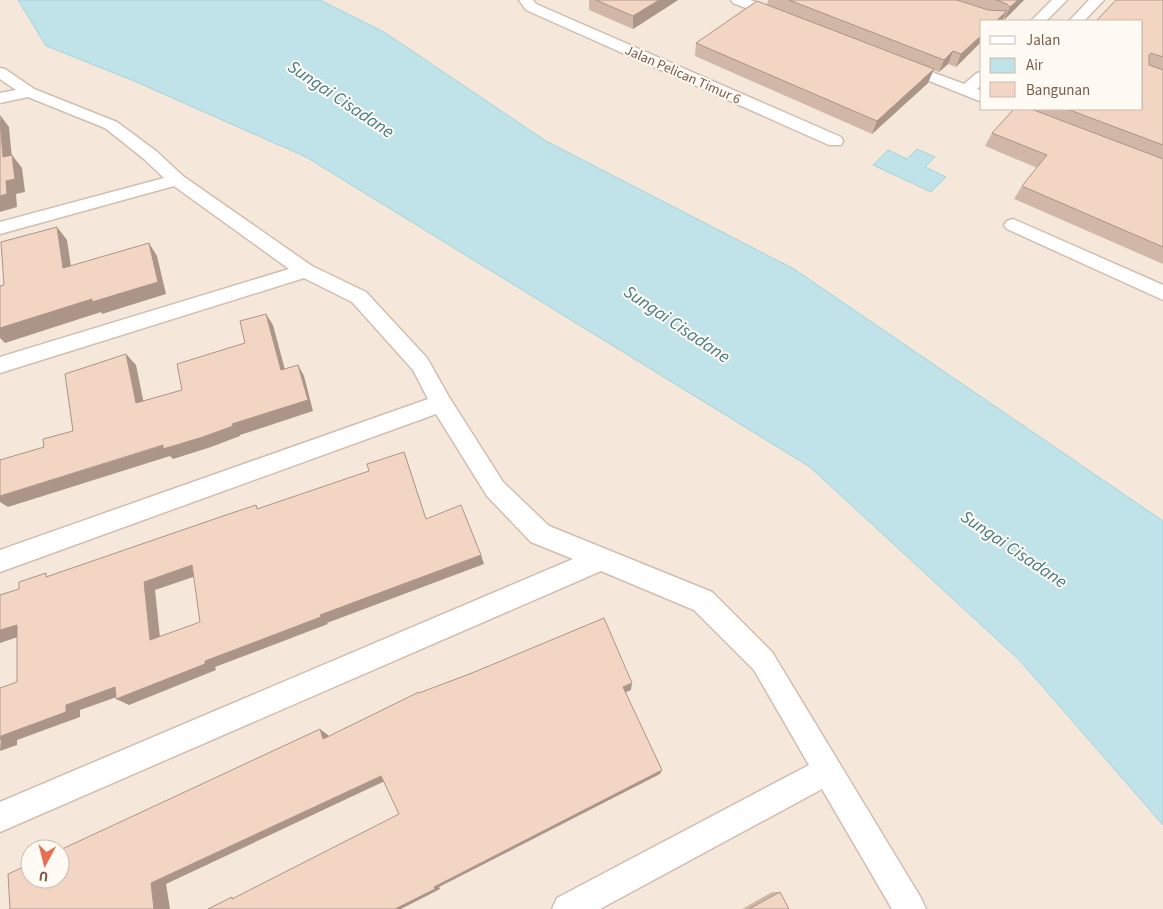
<svg xmlns="http://www.w3.org/2000/svg" width="1163" height="909" viewBox="0 0 1163 909" font-family="'Source Sans 3',sans-serif">
  <rect width="100%" height="100%" fill="#fdf6ec"/>
  <path fill="#f5e8da" fill-rule="evenodd" d="M0,0H18L46,47L134,81L306,157L810,467L1020,662L1163,825V909H0ZM30,849H60V879H30Z
    M320,0H1163V521L794,269L546,141L384,32ZM982,21H1142V109H982Z"/>
  <path fill="#bfe3e8" stroke="#a5d3da" d="M18,0H320L384,32L546,141L794,269L1163,521V825L1020,661L810,467L306,157L134,81L46,46Z
    M917,149L935,157L925,167L946,177L931,192L873,165L888,150L907,159Z"/>
  <g fill="none" stroke-linecap="round" stroke-linejoin="round">
    <g stroke="#d1beb0" stroke-width="3">
      <path id="street" d="M519,0H533L536,4L841,137L843,141L841,145H829L526,10Z
        M731,0H750L784,13L786,16L784,19H774L733,3Z
        M1052,0H1067L1046,21H1031Z
        M1089,0H1104L1084,21H1069Z
        M902,61L964,84L977,73L982,72V84L977,89L982,91V102L897,68L895,65L897,62Z
        M0,68L5,69L34,89L117,122L156,151L183,176L312,266L366,292L427,358L449,397L503,482L549,526L712,592L772,652L921,898L926,909H892L822,789L600,909H552L557,898L809,765L754,670L694,610L601,571L0,832V802L573,559L531,542L487,496L436,414L0,572V550L428,399L413,370L352,302L304,278L0,373V357L289,269L174,186L0,234V222L164,178L144,159L105,128L28,97L0,103V93L16,90L0,79Z
        M1013,219L1163,285V300L1007,229L1004,225L1007,221Z"/>
    </g>
    <use href="#street" fill="#fff" fill-rule="evenodd"/>
  </g>
  <path fill="#d1b7a8" d="M589,0H678L633,29L589,10Z
    M768,0H1024L1004,20L1003,18L1002,21H982V41L956,67L948,64L939,72L933,70L928,83L872,134L695,56L696,43L767,5Z
    M1163,0V264L1014,199L1022,186L1037,168L985,146L992,133L1014,109H1142V21Z
    M772,892H780L789,909H742Z"/>
  <path fill="#aa9588" d="M659,0H678L633,29V16Z
    M1018,0H1024L1004,20L1010,7Z
    M1007,11L1002,21H996Z
    M982,35V41L956,67L961,54Z
    M953,51L948,64L939,72L944,60Z
    M934,69L928,83L872,134L877,121Z
    M0,115L9,127L13,170L3,157Z
    M12,155L22,168L25,192L16,194L17,207L0,212V196Z
    M57,227L67,240L73,280L63,268Z
    M149,243L157,256L166,294L102,314L101,312L5,343L0,338V328Z
    M266,314L273,325L288,381L281,370Z
    M126,354L136,365L146,414L136,403Z
    M298,365L304,376L313,411L240,435V436L211,447L173,459L170,456L8,507L0,502V496L232,424Z
    M404,452L408,463L429,528L426,519Z
    M481,555L484,564L327,623L328,624L215,667L216,670L129,705L116,699L205,661L320,615Z
    M192,565L202,574L155,590L161,647L150,640L144,582Z
    M17,625L32,632L0,643V630Z
    M632,683L631,690L622,694L623,687Z
    M115,687L128,693L80,710V717L17,740V745L0,751L1,736L66,705Z
    M320,729L328,735L331,744L323,739Z
    M662,770L660,774L439,887L440,889L401,909H395L434,887Z
    M381,776L387,780L166,884L170,909H154L151,883Z"/>
  <path fill="#f3d5c3" stroke="#aa9588" fill-rule="evenodd" d="M596,0H659L633,16Z
    M789,0H957L988,10L1007,11L996,21H982V35L961,54L953,51L944,60Z
    M996,0H1018L1010,7L1007,4Z
    M1116,0H1163V57L1151,53L1149,55V65L1163,70V145L1067,109H1142V21H1096Z
    M757,1L934,69L877,121L696,43Z
    M1014,109H1031L1163,159V247L1022,186L1047,155L992,133Z
    M0,120L3,157L12,155L15,179L6,181L7,194L0,196Z
    M57,227L63,268L149,243L158,282L92,302V299L0,328V286L4,285L1,242Z
    M266,314L281,370L298,365L308,400L232,424L233,426L203,437L163,449V445L0,496V460L44,447L43,439L73,431L65,374L126,354L136,403L182,390L177,364L245,343L240,321Z
    M404,452L426,519L461,505L481,555L320,615L321,617L205,661V664L116,699L115,687L66,705V712L1,736L0,740V688L17,682V625L0,630V595L19,589V582L46,573V577L226,515L256,505L257,509L369,471L367,464ZM192,565L200,622L150,640L144,582Z
    M604,618L632,683L623,687L662,770L434,887L435,889L395,909H208L232,897V899L399,814L381,776L151,883L154,909H10L8,874L30,864V879H60V850L320,729L323,739L419,692V693L472,673Z
    M780,892L789,909H749Z"/>
  <g text-anchor="middle" stroke-width="4" stroke-linejoin="round" paint-order="stroke">
    <g font-size="14" fill="#7a5c4d" stroke="#fffaf3">
      <text transform="translate(683 74) rotate(24)" y="5">Jalan Pelican Timur 6</text>
    </g>
    <g font-size="18" font-style="italic" fill="#437c86" stroke="#fffaf3">
      <text transform="translate(341 99) rotate(34)" y="6">Sungai Cisadane</text>
      <text transform="translate(677 324) rotate(34)" y="6">Sungai Cisadane</text>
      <text transform="translate(1014 549) rotate(34)" y="6">Sungai Cisadane</text>
    </g>
  </g>
  <rect x="980" y="20" width="162" height="90" fill="#fffaf3" stroke="#cabbb1"/>
  <rect x="990" y="36" width="25" height="8" fill="#ffffff" stroke="#cabbb1"/>
  <text x="1026" y="45" font-size="15" fill="#7a5c4d">Jalan</text>
  <rect x="990" y="58" width="25" height="15" fill="#bfe3e8" stroke="#cabbb1"/>
  <text x="1026" y="70" font-size="15" fill="#7a5c4d">Air</text>
  <rect x="990" y="82" width="25" height="15" fill="#f3d5c3" stroke="#cabbb1"/>
  <text x="1026" y="95" font-size="15" fill="#7a5c4d">Bangunan</text>
  <g transform="translate(45 864) rotate(187)"><circle r="24" fill="#fffaf3" stroke="#cabbb1"/>
  <path d="M0-4L9 19L0 12L-9 19Z" fill="#e76f51"/>
  <text y="-8" font-size="14" font-weight="bold" text-anchor="middle" fill="#7a5c4d">U</text>
  </g>
</svg>
